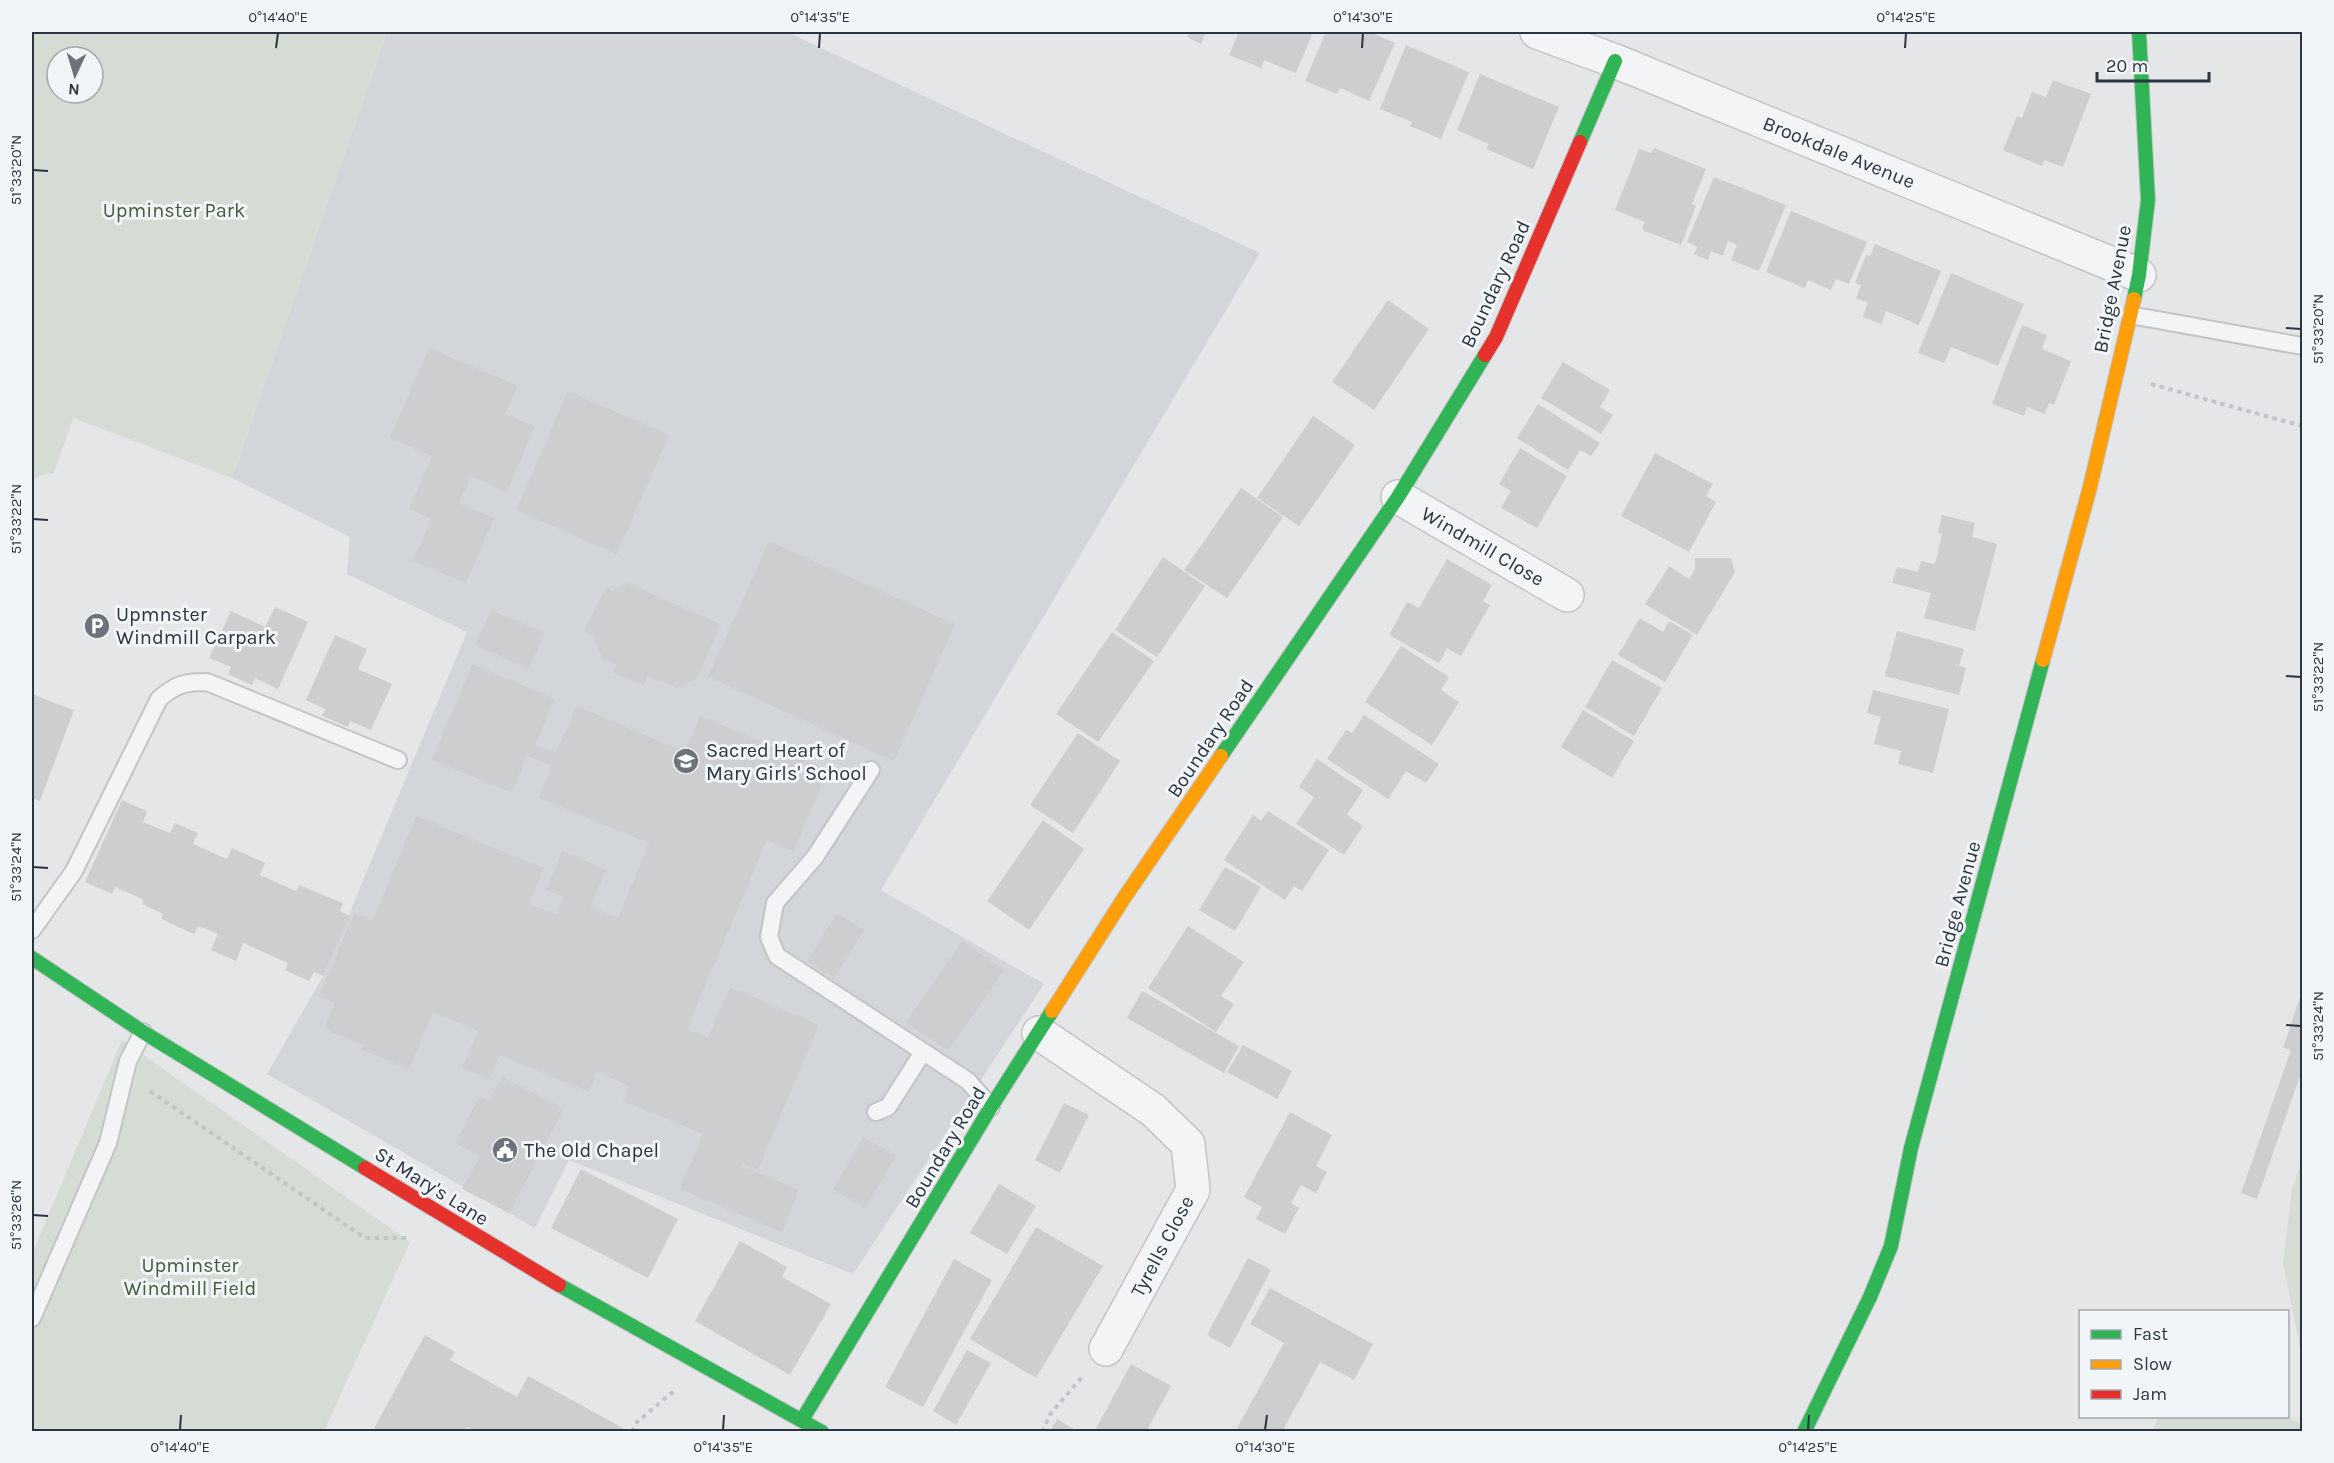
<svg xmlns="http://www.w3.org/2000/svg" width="2334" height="1463" viewBox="0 0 2334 1463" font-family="Karla,sans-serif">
  <rect width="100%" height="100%" fill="#e4e6e8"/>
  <path fill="#d2d6db" d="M387,32H787L1260,253L881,890L1044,984L853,1274L569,1160L535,1228L267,1074L323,976L467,632L347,574L350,537L232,478Z"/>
  <path fill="#d5dcd4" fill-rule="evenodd" d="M32,32H387L232,478L73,418L54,473L32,478ZM57,57H93V93H57Z
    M122,1040L410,1242L324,1431L32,1432V1254Z
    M2302,1160V1350L2300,1347L2283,1263L2292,1189Z
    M2158,1416H2288L2302,1425V1431H2153Z"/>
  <path fill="#ccced0" d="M1183,32H1206L1201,44L1187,37L1189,34Z
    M1239,32H1313L1296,73L1264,60L1261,68L1229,55Z
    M1326,32H1370L1395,43L1369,101L1340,88L1337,94L1305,81Z
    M1406,45L1469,72L1441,139L1410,126L1412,122L1380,109Z
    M1480,74L1559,107L1533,169L1486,149L1489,144L1457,130Z
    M2053,80L2091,94L2063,167L2044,160L2042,166L2003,150L2017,116L2022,118L2032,92L2046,97Z
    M1654,148L1706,169L1692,204L1696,206L1681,245L1642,230L1645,222L1615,210L1639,149L1651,153Z
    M1714,177L1786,205L1759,271L1731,260L1737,245L1728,241L1723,256L1711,251L1708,260L1694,254L1697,247L1687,242Z
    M1791,211L1867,242L1849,284L1836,279L1831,290L1808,280L1805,288L1766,272Z
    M1875,244L1941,271L1919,325L1886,311L1881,324L1863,317L1868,303L1856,298L1861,285L1855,283L1866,255L1870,256Z
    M1951,273L2024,304L1998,366L1951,347L1944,363L1918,353Z
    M1388,300L1429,329L1374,410L1332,382Z
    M2022,325L2047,335L2042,349L2071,361L2054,405L2049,403L2045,414L2027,407L2024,416L1992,404Z
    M429,348L518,386L505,414L535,426L507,492L471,476L459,503L494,518L466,583L413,561L431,519L409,509L432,456L390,438Z
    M1563,362L1610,390L1600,407L1613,415L1601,434L1541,398Z
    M568,391L669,435L617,554L516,510Z
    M1538,404L1600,443L1591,456L1580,450L1568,470L1517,438Z
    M1313,416L1355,445L1299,526L1257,498Z
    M1520,448L1567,476L1537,528L1501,508L1511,491L1499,484Z
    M1655,453L1713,484L1706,496L1716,502L1689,552L1621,516Z
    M1241,488L1283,517L1227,598L1184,570Z
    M1942,515L1975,523L1972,537L1997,544L1975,631L1924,618L1931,593L1892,583L1897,567L1918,572L1921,561L1935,564L1942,534L1938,533Z
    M769,541L955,624L894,761L708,677Z
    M1163,557L1205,586L1157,657L1115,630Z
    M1695,558H1731L1735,572L1697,635L1645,604L1669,566L1689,579L1695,569Z
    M1447,559L1492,585L1483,601L1490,605L1461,656L1447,648L1439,663L1389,635L1407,602L1419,608Z
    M627,583L721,624L697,679L677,688L648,676L644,685L613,673L616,665L603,659L592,635L584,631L606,587L613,591Z
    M275,607L308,622L278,689L255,678L252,685L228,674L231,667L209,658L231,611L265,627Z
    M491,610L545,633L529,669L475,645Z
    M1640,618L1663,632L1669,621L1693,635L1665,682L1618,655Z
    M1897,631L1964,649L1959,666L1966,668L1959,695L1885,676Z
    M1112,632L1154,661L1098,742L1056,714Z
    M335,635L367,649L358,669L392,684L371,730L350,721L348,727L322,716L325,709L306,700Z
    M1401,646L1449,677L1441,690L1459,702L1432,745L1365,702Z
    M1612,660L1662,688L1634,736L1585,707Z
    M472,664L555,699L535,745L556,753L577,706L685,752L700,716L828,770L794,851L767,840L687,1029L708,1038L730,987L819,1025L758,1169L742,1163L741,1166L799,1190L782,1232L680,1189L703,1134L623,1101L629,1086L597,1072L589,1092L500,1055L489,1079L462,1068L478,1031L433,1012L409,1069L362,1050L364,1045L324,1029L335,1003L319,996L354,913L373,920L416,816L544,868L529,904L556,914L564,897L546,890L562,851L606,870L591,907L618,918L649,843L539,798L552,766L527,756L512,793L432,760Z
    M1873,690L1949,709L1933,773L1898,764L1901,751L1874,744L1881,717L1867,713Z
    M34,695L74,710L40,801L32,798V703Z
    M1583,710L1634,741L1612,778L1561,747Z
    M1364,715L1439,764L1426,783L1406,771L1388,799L1327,759L1346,730L1352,733Z
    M1078,733L1120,761L1073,833L1030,805Z
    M1317,759L1363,790L1347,815L1363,826L1344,855L1296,824L1314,797L1299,787Z
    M122,800L147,811L143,822L170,833L175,823L198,833L193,844L227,859L232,848L265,863L260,875L296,891L299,885L343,903L340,911L350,916L323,976L314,972L309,981L285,970L288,963L243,943L236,961L211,950L218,934L198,926L194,934L161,919L163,914L142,904L144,900L115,887L112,894L85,882Z
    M1268,811L1329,850L1302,891L1294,886L1285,900L1224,860L1253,815L1261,821Z
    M1043,820L1084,849L1029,930L987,901Z
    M1225,867L1261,887L1235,931L1199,910Z
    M837,913L864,930L834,978L807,961Z
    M1188,926L1244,962L1221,996L1234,1004L1216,1032L1148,988Z
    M962,941L1004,970L948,1051L906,1022Z
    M1142,991L1239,1046L1224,1073L1127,1018Z
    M2302,992V1070L2257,1199L2241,1193L2291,1050L2283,1048Z
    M1243,1045L1292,1071L1277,1099L1227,1072Z
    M502,1077L564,1109L509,1213L462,1189L480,1156L455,1143L480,1096L489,1101Z
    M1064,1103L1089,1115L1060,1173L1035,1160Z
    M1290,1112L1332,1135L1316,1166L1327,1172L1316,1193L1301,1185L1291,1203L1299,1208L1285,1234L1256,1219L1262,1207L1244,1197Z
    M863,1137L896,1155L866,1208L833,1190Z
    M581,1169L678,1219L648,1278L551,1228Z
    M999,1184L1036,1206L1007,1254L970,1233Z
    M1036,1227L1103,1266L1036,1378L970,1339Z
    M740,1241L787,1267L782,1277L831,1304L790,1375L695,1321Z
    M1248,1258L1271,1270L1230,1348L1207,1335Z
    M954,1259L992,1280L923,1407L885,1387Z
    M1270,1288L1373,1344L1354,1380L1320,1362L1282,1432H1235L1284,1343L1250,1324Z
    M425,1335L455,1352L450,1360L517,1397L528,1376L623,1428L622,1432H476L468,1427L466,1432H372Z
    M967,1350L991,1363L956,1425L933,1411Z
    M1131,1364L1171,1386L1146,1432H1094Z
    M1057,1419L1079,1432H1050Z"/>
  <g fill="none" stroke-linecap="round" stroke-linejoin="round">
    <g stroke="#c2c4c6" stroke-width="20">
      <path id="lane" d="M2130,315L2302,346
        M871,770L815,857L775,903L769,937L777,956L968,1081L991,1107
        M32,930L74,871L159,699C176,684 185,682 207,682L398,760
        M876,1112L888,1107L923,1052
        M32,1318L108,1143L128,1061L143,1032"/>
    </g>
    <g stroke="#c2c4c6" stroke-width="36">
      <path id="street" d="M1537,32L1615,61L2139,275
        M1398,497L1567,595
        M1039,1033L1153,1110L1188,1144L1193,1190L1106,1349"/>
    </g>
    <g stroke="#c2c4c6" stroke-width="16">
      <path id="fast" d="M1580,142L1615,61
        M2134,299L2139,275L2148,200L2139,32
        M1221,756L1398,497L1485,355
        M32,958L143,1032L365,1168
        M559,1285L822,1432
        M802,1420L991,1107L1052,1011
        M1804,1432L1870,1297L1891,1246L1911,1148L2043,660"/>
    </g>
    <g stroke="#c2c4c6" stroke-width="16">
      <path id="slow" d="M2043,660L2090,487L2134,299
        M1052,1011L1124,898L1221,756"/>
    </g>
    <g stroke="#c2c4c6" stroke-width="16">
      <path id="jam" d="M1485,355L1496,337L1580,142
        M365,1168L559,1285"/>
    </g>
    <path stroke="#c2c5c7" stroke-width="4" stroke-dasharray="4.5 4.5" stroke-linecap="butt" d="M2151,384L2302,426
      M150,1091L365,1238H409
      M632,1432L637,1422L674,1391
      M1042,1432L1051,1413L1084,1375"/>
    <use href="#lane" stroke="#f3f4f5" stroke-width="16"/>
    <use href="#street" stroke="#f3f4f5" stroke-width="33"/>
    <use href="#fast" stroke="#30b455" stroke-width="14"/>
    <use href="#slow" stroke="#ff9f0a" stroke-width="14"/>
    <use href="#jam" stroke="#e5322d" stroke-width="14"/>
  </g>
  <path fill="none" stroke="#2b3541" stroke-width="2" d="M276,48L278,33M819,48L820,33M1362,48L1363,33M1905,48L1906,33M33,170L48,171M2286,328L2301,329M33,519L48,520M2286,676L2301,677M33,867L48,868M2286,1025L2301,1026M33,1215L48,1216M180,1430L181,1415M723,1430L724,1415M1265,1430L1267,1415M1808,1430L1809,1415"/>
  <defs>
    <g id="parking-disc" transform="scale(1.35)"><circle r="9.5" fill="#6c737b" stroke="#f2f5f7"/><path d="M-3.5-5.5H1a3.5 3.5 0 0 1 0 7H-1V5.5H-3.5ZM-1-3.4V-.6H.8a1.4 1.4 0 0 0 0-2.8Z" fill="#fff"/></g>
    <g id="school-disc" transform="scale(1.35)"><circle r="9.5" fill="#6c737b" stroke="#f2f5f7"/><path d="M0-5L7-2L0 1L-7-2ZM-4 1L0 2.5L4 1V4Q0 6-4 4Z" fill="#fff"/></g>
    <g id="civic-disc" transform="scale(1.35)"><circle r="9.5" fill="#6c737b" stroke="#f2f5f7"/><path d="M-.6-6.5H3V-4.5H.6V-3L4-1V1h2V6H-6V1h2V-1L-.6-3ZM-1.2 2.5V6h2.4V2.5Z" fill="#fff"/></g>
  </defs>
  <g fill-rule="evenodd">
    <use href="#parking-disc" x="97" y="626"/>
    <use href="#school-disc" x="686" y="761"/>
    <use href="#civic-disc" x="505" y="1150"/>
  </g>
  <g text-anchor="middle" stroke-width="6" stroke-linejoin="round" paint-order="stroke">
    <g font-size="20" fill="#2b3541" stroke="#f2f5f7">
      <text transform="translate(1839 152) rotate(22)" y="7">Brookdale Avenue</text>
      <text transform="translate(1495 284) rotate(-65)" y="7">Boundary Road</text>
      <text transform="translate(2112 289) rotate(-79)" y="7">Bridge Avenue</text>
      <text transform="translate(1483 546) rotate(30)" y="7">Windmill Close</text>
      <text transform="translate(1210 738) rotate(-56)" y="7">Boundary Road</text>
      <text transform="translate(1957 904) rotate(-75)" y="7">Bridge Avenue</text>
      <text transform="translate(945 1147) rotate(-59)" y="7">Boundary Road</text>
      <text transform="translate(432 1186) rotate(32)" y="7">St Mary's Lane</text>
      <text transform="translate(1162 1246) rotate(-62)" y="7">Tyrells Close</text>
    </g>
    <g font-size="20" fill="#435c39" stroke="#f2f5f7">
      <text x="174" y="217">Upminster Park</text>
      <text x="190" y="1272">Upminster<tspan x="190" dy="23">Windmill Field</tspan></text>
    </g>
    <g font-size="20" fill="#2b3541" stroke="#f2f5f7" text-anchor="start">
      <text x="116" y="621">Upmnster<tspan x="116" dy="23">Windmill Carpark</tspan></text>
      <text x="706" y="757">Sacred Heart of<tspan x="706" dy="23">Mary Girls' School</tspan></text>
      <text x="524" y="1157">The Old Chapel</text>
    </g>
  </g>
  <rect width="2334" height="1463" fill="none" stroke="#f2f5f7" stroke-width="66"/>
  <rect x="2079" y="1310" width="210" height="108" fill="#f2f5f7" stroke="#a2a8ae" stroke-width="1.5"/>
  <rect x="2091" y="1330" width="30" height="9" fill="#30b455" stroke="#a2a8ae" stroke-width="1.5"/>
  <text x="2133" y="1340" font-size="18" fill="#2b3541">Fast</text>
  <rect x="2091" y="1360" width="30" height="9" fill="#ff9f0a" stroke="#a2a8ae" stroke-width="1.5"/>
  <text x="2133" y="1370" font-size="18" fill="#2b3541">Slow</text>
  <rect x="2091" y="1390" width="30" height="9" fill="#e5322d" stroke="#a2a8ae" stroke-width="1.5"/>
  <text x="2133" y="1400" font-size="18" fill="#2b3541">Jam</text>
  <g transform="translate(75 75) rotate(184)"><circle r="28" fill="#f2f5f7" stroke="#a2a8ae" stroke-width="1.5"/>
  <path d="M0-4.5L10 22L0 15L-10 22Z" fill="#6c737b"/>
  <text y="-9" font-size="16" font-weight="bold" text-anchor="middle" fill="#2b3541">N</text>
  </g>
  <path d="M2097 72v9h112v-9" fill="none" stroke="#2b3541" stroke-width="3"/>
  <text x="2106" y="72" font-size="18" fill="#2b3541" stroke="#f2f5f7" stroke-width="4.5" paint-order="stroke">20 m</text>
  <rect x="33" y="33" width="2268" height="1397" fill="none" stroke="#2b3541" stroke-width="2"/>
  <g font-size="15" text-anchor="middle" fill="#2b3541">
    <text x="278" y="22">0°14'40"E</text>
    <text x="820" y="22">0°14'35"E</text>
    <text x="1363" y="22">0°14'30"E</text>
    <text x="1906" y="22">0°14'25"E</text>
    <text transform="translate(16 170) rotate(-90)" y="5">51°33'20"N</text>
    <text transform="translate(2318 329) rotate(-90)" y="5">51°33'20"N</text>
    <text transform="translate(16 519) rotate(-90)" y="5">51°33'22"N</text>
    <text transform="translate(2318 677) rotate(-90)" y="5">51°33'22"N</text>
    <text transform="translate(16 867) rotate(-90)" y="5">51°33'24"N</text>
    <text transform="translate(2318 1026) rotate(-90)" y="5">51°33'24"N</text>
    <text transform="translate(16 1215) rotate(-90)" y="5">51°33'26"N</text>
    <text x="180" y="1452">0°14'40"E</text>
    <text x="723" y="1452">0°14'35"E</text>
    <text x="1265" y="1452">0°14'30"E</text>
    <text x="1808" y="1452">0°14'25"E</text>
  </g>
</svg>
